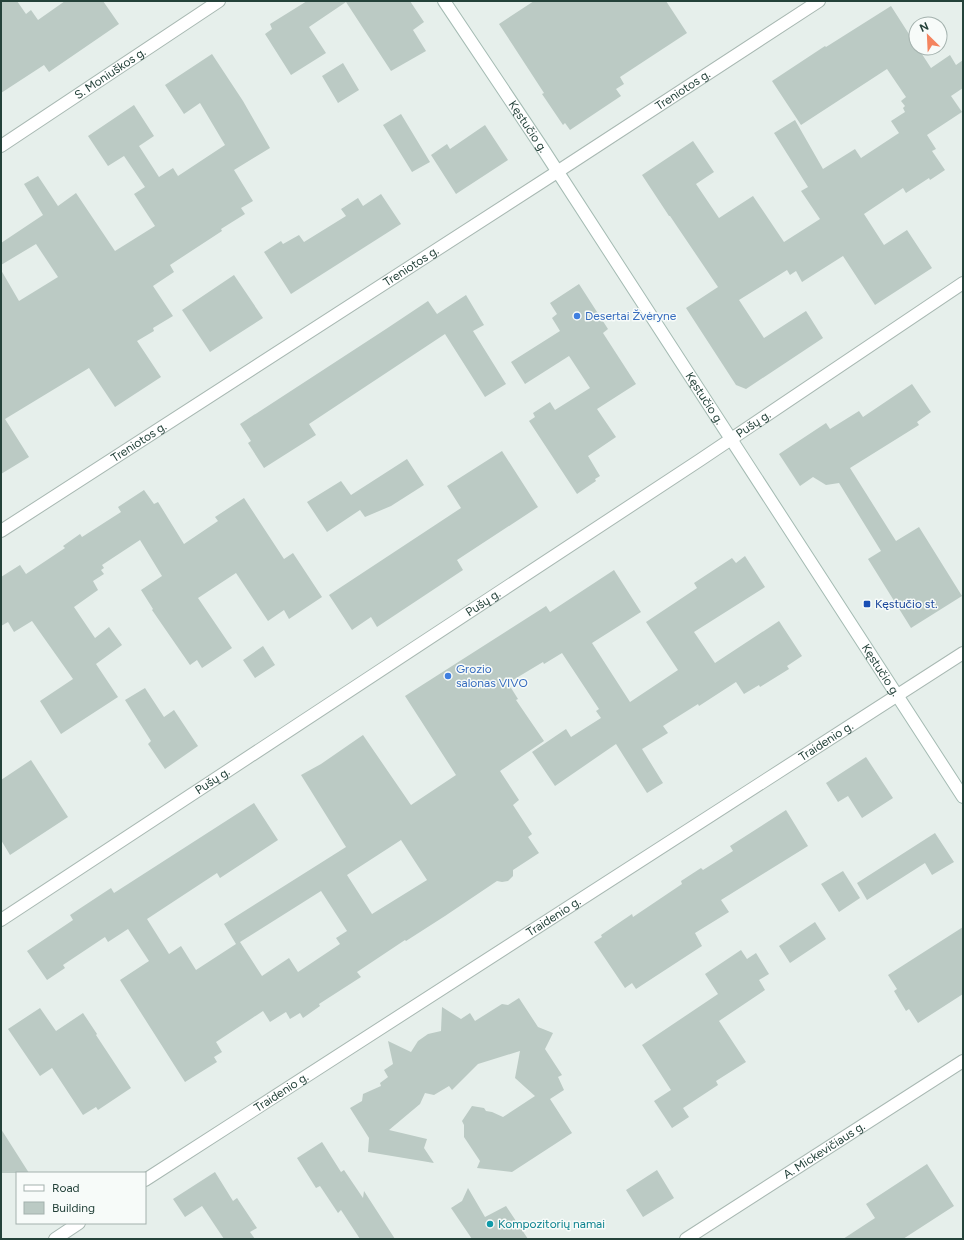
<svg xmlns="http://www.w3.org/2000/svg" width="964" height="1240" viewBox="0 0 964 1240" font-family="Figtree,sans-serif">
  <rect width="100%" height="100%" fill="#e6efeb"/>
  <path fill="#bbcac4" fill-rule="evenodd" d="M1,1H17L26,14L31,10L38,20L65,1H103L119,24L49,72L44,65L1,93Z
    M307,1H410L424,22L413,30L426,51L391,71L346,2L309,27L326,53L291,75L265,34L272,29L270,24Z
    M534,1H666L687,33L620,77L624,84L616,89L621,96L570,130L565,123L563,125L542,94L544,93L499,24Z
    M891,6L916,45V48H918L931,68L950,55L956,65L963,60V88L951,96L962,112L927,135L936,149L932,151L945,170L930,180L929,178L906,193L903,188L864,214L884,245L907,230L932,268L875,305L843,256L802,282L796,271L790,275L787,270L739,300L764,338L806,311L823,338L746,389L736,385L686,308L718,287L670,216H669L642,175L693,141L714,172L696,184L719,218L753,196L784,242L820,219L801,191L808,187L774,133L795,120L823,169L855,149L861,158L899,133L891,121L905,112L903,108L905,106L901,101L906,97L887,69L801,125L772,81L825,46L826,47Z
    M212,54L243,101L270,148L234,170L253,201L241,208L245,214L221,229L222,231L170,265L174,272L153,286L173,316L153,328L154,331L137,341L161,377L115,407L89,368L5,419L29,457L1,474V270L19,301L58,277L36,244L1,265V243L43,215L24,184L38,176L58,206L76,193L115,251L155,226L134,194L145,187L124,156L108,166L88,136L134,105L154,136L139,146L159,177L173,168L178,176L225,145L200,103L184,114L165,85Z
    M343,63L359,90L338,103L322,76Z
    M401,114L430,162L412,172L383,125Z
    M485,125L508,160L456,194L431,155L447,144L450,149Z
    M381,194L401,224L291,294L264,252L281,241L283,244L299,235L304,242L346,216L341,209L358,198L363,206Z
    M234,275L263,318L210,352L182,310Z
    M579,284L608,329L603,333L636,384L597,409L616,437L588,456L600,476L595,479L596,481L577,494L529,421L535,417L533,413L550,402L555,410L590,388L569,356L525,384L511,362L560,331L552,318L557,314L550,303Z
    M466,295L484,325L473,331L506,384L485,397L445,334L309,424L316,435L264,468L248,443L251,441L240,424L386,329L428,301L437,314Z
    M912,384L931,412L917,422L919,425L850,468L896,541L919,527L962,596L911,628L868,559L881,551L839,483L826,485L813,477L800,486L779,454L826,423L830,429L859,411L863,417Z
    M502,451L538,507L457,560L463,570L377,627L371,617L352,630L329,595L461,508L447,486Z
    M407,459L424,485L391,506L365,517L360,510L327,532L307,502L341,481L351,495Z
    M144,490L154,504L158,502L184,544L218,521L215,517L244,498L284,559L293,553L322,597L289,619L284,610L268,621L236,573L198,598L232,648L202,668L197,660L190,665L152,610L153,609L141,590L162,576L140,540L102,565L104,568L101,570L104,574L93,581L98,590L74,607L95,638L109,627L122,645L96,664L118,697L61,734L40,701L73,679L32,621L14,632L8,622L1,626V577L20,565L26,574L65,548L63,546L80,534L82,537L121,512L118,507Z
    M745,556L765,587L694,632L715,663L779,621L802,656L787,666L789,669L760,687L759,685L744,694L736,682L699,706L698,704L663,726L668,733L642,749L663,783L647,793L616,744L555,786L532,752L566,729L571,737L601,718L596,711L599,709L562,653L544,664L543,662L508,683L518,699L516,700L544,741L500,771L519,800L513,805L532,834L528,837L539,853L513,870V876L508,881L502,882L497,881L445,916L406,941L405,940L357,972L361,977L319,1004L320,1006L303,1018L300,1013L290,1019L286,1012L270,1022L263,1011L216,1042L222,1052L214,1057L217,1062L185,1082L120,980L149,961L128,929L108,942L105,937L63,965L65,968L47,980L27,951L73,920L70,915L111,888L114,893L254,803L278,840L220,878L217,873L147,919L169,954L181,946L196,970L236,944L224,924L346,847L301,775L321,764L363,735L411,805L456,775L405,696L546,606L550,612L614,570L641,612L592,643L630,702L678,670L646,622L697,588L694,583L732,558L736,563ZM401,840L427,880L372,914L347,875ZM321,891L347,931L336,938L340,944L298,972L289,958L262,976L240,942Z
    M263,646L275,665L255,678L243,660Z
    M145,688L164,717L174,710L198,746L165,769L148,744L151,741L125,700Z
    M866,757L893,798L862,818L848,796L838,802L826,783Z
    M31,760L68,817L10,855L1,840V780Z
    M786,810L808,846L721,900L729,912L695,933L702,946L636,989L632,983L625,988L594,942L602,937L601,935L632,914L633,917L682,884L681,881L701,868L703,870L733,851L730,846Z
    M935,833L954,862L932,875L925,863L867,900L857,883Z
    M843,871L860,898L839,912L821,884Z
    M815,922L826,939L790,963L779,946Z
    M963,927V994L918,1023L909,1009L906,1011L894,991L897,989L888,975Z
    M741,950L747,959L756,953L769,974L759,980L765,990L719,1021L746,1062L716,1081L718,1085L683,1108L689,1117L672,1128L654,1101L671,1090L642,1045L718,994L705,974Z
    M519,998L538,1027L553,1033L545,1049L562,1075L558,1077L564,1090L550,1099L572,1133L512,1172L477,1168L480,1161L464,1137V1125L462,1121L472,1106L484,1108L486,1111L492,1112L503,1117L535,1096L515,1078L520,1051L478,1064L452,1090L449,1086L434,1095L425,1093L420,1104L389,1130L427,1139L424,1148L434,1163L368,1152L369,1138L350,1108L362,1101L363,1094L381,1086L380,1083L388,1077L384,1070L393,1064L388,1041L411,1052L418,1041L428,1034L441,1031L442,1007L461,1019L470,1013L475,1021L502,1004L508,1005Z
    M40,1008L56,1031L83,1013L97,1034L96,1035L131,1088L98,1110L96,1107L83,1115L52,1068L40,1076L8,1029Z
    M1,1129L29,1173H1Z
    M322,1142L341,1172L344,1170L363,1198L364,1191L395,1239H360L341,1210L338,1213L320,1186L316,1188L297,1158Z
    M927,1164L954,1206L903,1239H843L875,1218L866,1204Z
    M657,1170L674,1198L643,1217L626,1190Z
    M215,1172L233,1201L237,1198L257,1228L250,1232L255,1239H224L202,1206L185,1217L173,1199Z
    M468,1188L485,1217L506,1206L528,1239H472L451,1208L462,1201Z"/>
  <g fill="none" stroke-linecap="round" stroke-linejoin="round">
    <g stroke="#a8b8b2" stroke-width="14">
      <g id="minor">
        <path id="s1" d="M1,146L219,1"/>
        <path id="s2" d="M1,531L557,172L819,1"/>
        <path id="s3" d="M1,920L700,460L963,283"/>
        <path id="s4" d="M145,1180L963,653"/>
        <path d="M55,1239L79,1223"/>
        <path id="s5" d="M686,1239L963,1061"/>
      </g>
    </g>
    <g stroke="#a4bbb3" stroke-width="14">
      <g id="secondary">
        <path id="s6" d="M444,1L541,146L963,797"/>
      </g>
    </g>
    <use href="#minor" stroke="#fff" stroke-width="12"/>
    <use href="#secondary" stroke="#fff" stroke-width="12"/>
  </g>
  <g fill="#3f7fe0" stroke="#f7fbf9" stroke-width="1.5">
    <circle cx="577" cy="316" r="4"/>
    <circle cx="448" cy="676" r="4"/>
  </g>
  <rect fill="#1a4fb4" stroke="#f7fbf9" stroke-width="1.5" x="863" y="600" width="8" height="8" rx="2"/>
  <circle fill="#0f9aa8" stroke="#f7fbf9" stroke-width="1.5" cx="490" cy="1224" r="4"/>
  <g text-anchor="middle" stroke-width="3" stroke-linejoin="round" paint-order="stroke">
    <g font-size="12" fill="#24423a" stroke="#f7fbf9">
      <text dy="4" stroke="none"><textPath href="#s1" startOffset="131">S. Moniuškos g.</textPath></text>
      <text dy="4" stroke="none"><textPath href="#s2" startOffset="812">Treniotos g.</textPath></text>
      <text dy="4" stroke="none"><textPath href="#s6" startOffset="151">Kęstučio g.</textPath></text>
      <text dy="4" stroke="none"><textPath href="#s2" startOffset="488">Treniotos g.</textPath></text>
      <text dy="4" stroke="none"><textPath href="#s6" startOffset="475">Kęstučio g.</textPath></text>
      <text dy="4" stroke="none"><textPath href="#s3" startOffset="901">Pušų g.</textPath></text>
      <text dy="4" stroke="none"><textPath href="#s2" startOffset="164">Treniotos g.</textPath></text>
      <text dy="4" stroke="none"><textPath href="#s3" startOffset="577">Pušų g.</textPath></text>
      <text dy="4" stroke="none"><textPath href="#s6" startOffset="799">Kęstučio g.</textPath></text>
      <text dy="4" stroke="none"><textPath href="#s4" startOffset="810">Traidenio g.</textPath></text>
      <text dy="4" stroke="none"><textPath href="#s3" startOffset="253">Pušų g.</textPath></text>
      <text dy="4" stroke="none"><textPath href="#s4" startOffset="486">Traidenio g.</textPath></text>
      <text dy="4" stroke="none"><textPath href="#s4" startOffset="162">Traidenio g.</textPath></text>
      <text dy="4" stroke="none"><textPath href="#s5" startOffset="164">A. Mickevičiaus g.</textPath></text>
    </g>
    <g font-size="12" fill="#366cbe" stroke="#f7fbf9" text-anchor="start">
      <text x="585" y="320">Desertai Žvėryne</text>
      <text x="456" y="673">Grozio<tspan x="456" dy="14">salonas VIVO</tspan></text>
    </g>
    <g font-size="12" fill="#164399" stroke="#f7fbf9" text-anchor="start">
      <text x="875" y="608">Kęstučio st.</text>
    </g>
    <g font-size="12" fill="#0d838f" stroke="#f7fbf9" text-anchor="start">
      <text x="498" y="1228">Kompozitorių namai</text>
    </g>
  </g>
  <rect width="964" height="1240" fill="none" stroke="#24423a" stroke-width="4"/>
  <rect x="16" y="1172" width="130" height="52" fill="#f7fbf9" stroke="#a3b1ad"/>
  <rect x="24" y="1185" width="20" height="6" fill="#ffffff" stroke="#a3b1ad"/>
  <text x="52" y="1192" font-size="12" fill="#24423a">Road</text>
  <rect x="24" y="1202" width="20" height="12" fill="#bbcac4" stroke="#a3b1ad"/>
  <text x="52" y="1212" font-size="12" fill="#24423a">Building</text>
  <g transform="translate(928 36) rotate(336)"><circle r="19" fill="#f7fbf9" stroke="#a3b1ad"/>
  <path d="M0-3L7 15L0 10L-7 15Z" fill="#f4845f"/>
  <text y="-6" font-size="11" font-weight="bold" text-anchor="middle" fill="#24423a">N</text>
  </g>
</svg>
